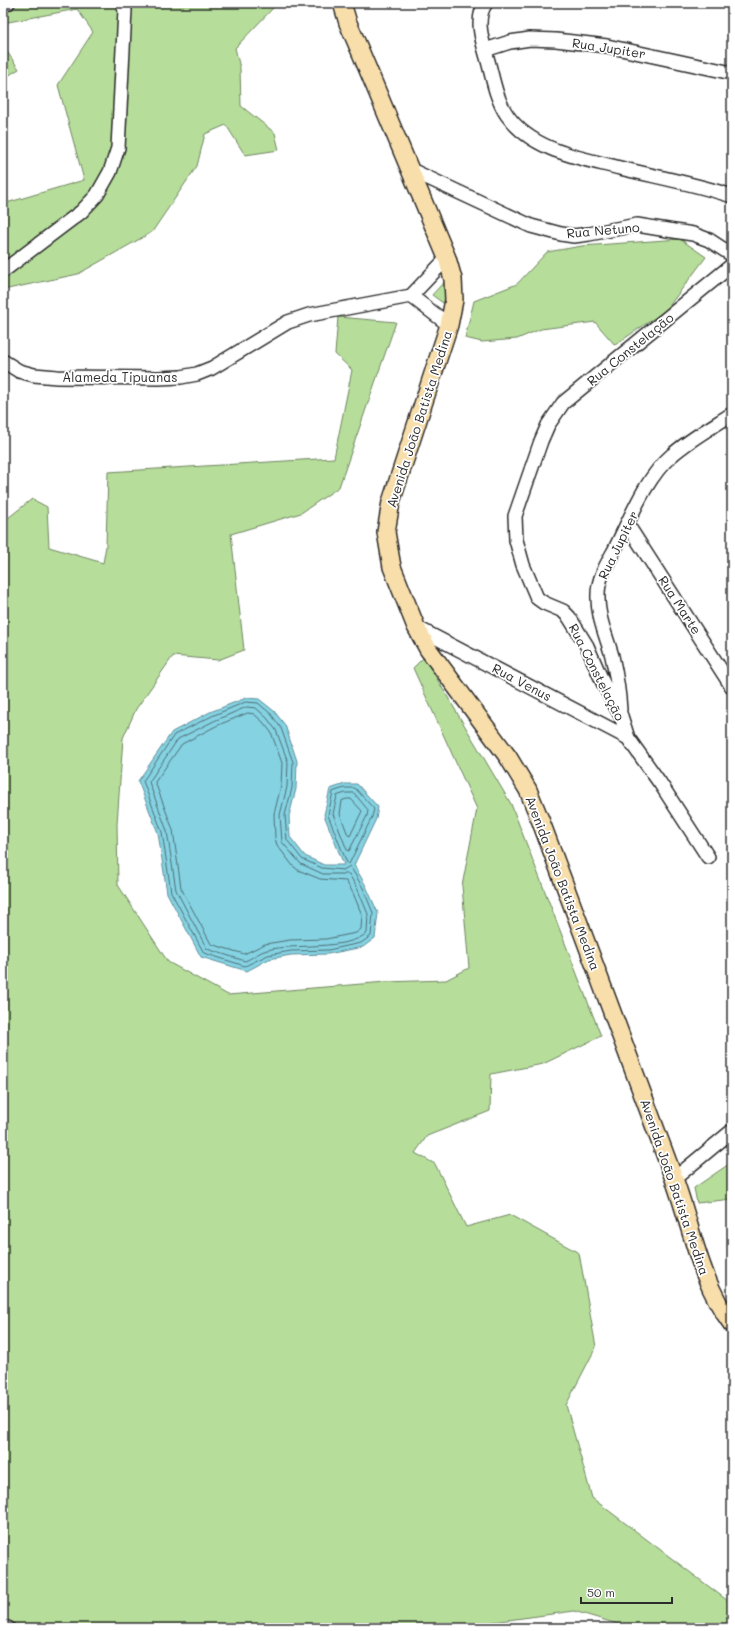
<svg xmlns="http://www.w3.org/2000/svg" width="735" height="1631" viewBox="0 0 735 1631" font-family="Mali,sans-serif">
  <rect width="100%" height="100%" fill="#fff"/>
  <filter id="ink" filterUnits="userSpaceOnUse"><feTurbulence type="fractalNoise" baseFrequency=".025" numOctaves="2"/><feDisplacementMap in="SourceGraphic" scale="8" xChannelSelector="R" yChannelSelector="G"/><feConvolveMatrix kernelMatrix="1 2 1 2 8 2 1 2 1" color-interpolation-filters="sRGB"/></filter>
  <g filter="url(#ink)">
    <path fill="#b6de9a" stroke="#708462" d="M3,3H276L273,8L235,48L240,68L241,106L275,133L279,150L245,155L226,125L205,134L197,166L152,232L78,274L3,290V204L84,180L58,85L93,32L77,9L3,23Z
      M3,46L19,69L3,79Z
      M680,239L706,257L666,310L615,345L595,322L541,329L517,339L482,342L465,338L474,301L517,284L547,252L582,246Z
      M442,284H446L447,306L432,295Z
      M338,317L396,322L339,487L301,513L231,534L244,650L218,660L173,656L136,709L123,738L117,824L118,885L168,962L228,995L386,982L446,980L469,968L462,886L477,809L413,668L424,657L511,804L601,1036L543,1064L491,1074L490,1111L427,1136L415,1153L435,1164L466,1227L510,1215L579,1253L596,1347L566,1405L592,1498L728,1601L732,1609V1628H631L574,1611L464,1626L462,1628H3V522L32,499L47,507L49,547L103,563L106,546L108,472L334,458L352,370L335,354Z
      M732,1162V1199L697,1203L694,1188Z"/>
    <path fill="#84d2e2" stroke="#608f99" d="M246,698L259,699L274,711L285,725L297,761L296,789L289,816L290,837L305,856L324,865H344L324,815L330,789L345,784H357L378,807L376,819L354,865L366,886L378,913L375,938L363,947L328,954L291,955L269,959L247,971L201,957L167,893L158,833L138,781L172,732L210,712Z"/>
    <g fill="none" stroke-linecap="round" stroke-linejoin="round">
      <path stroke="#4f6e74" stroke-width="1" d="M246,702L258,703L271,714L281,728L293,762L292,788L285,815L287,840L302,859L322,868L343,870L350,866L363,888L373,913L371,936L361,943L328,950L291,951L268,955L245,966L204,953L171,892L162,832L143,781L174,735L212,716Z
        M247,707L256,708L267,718L276,730L288,762L287,787L280,815L282,842L301,864L323,874H349L358,890L368,914L367,933C346,951 294,943 267,950C259,952 253,958 245,961L207,949L176,890L167,831L149,782L178,739L214,721Z
        M248,713L254,714L263,722L271,732L282,763L281,786L274,814L275,838L277,845L293,866L298,870L320,879L346,881L353,893L362,915L361,929L356,933L326,939L290,940L265,944L244,954L211,944L181,888L173,830L155,782L182,744L216,726Z
        M345,788H355L374,809L372,817L349,864L347,863L328,815L333,792Z
        M346,793H354L368,810L367,816L349,851L347,850L333,814L337,796Z
        M347,799H351L362,811L350,836L348,835L340,814L342,801Z"/>
      <g stroke="#2b2b2b" stroke-width="16">
        <path id="minor" d="M486,3C474,19 483,43 488,61C493,79 496,99 507,115C532,151 581,158 620,168C657,177 696,184 732,196
          M3,5L8,3
          M485,50L510,42L530,39L556,40L607,46L732,73
          M409,169L531,226L561,234L574,236L589,234L637,225L655,228L693,234L709,240L732,255
          M3,271L81,212L97,195L110,172L118,148L125,10L122,3
          M411,296L449,325
          M3,361L19,371L34,375L57,377L159,378L181,377L197,374L212,368L288,322L309,315L411,296L447,258
          M627,524L732,687
          M416,627L628,738
          M620,710C619,691 616,674 612,656C606,635 597,616 598,594C598,578 608,562 615,549C630,519 646,477 672,455C690,439 712,427 732,414
          M708,857L660,783L628,738L621,716L604,685L587,646L569,617L563,611L544,603L537,598L523,565L516,540L515,516L541,441L548,425L563,403L732,265
          M674,1179L732,1131
          M3,1627L8,1628"/>
      </g>
      <g stroke="#2b2b2b" stroke-width="20">
        <path id="major" d="M342,3L348,23L361,53L447,258L453,279L454,300L449,325L391,502L386,532L392,567L416,627L428,649L508,757L528,790L541,822C585,940 630,1058 673,1176C692,1227 699,1280 732,1324"/>
      </g>
      <use href="#minor" stroke="#fff" stroke-width="13"/>
      <use href="#major" stroke="#f8deab" stroke-width="17"/>
    </g>
  </g>
  <g text-anchor="middle" stroke-width="3.5" stroke-linejoin="round" paint-order="stroke">
    <g font-size="13" fill="#2b2b2b" stroke="#fff">
      <text transform="translate(609 48) rotate(9)" y="5">Rua Jupiter</text>
      <text transform="translate(603 230) rotate(-5)" y="5">Rua Netuno</text>
      <text transform="translate(630 349) rotate(-39)" y="5">Rua Constelação</text>
      <text x="120" y="382">Alameda Tipuanas</text>
      <text transform="translate(419 419) rotate(-72)" y="5">Avenida João Batista Medina</text>
      <text transform="translate(618 545) rotate(-64)" y="5">Rua Jupiter</text>
      <text transform="translate(680 605) rotate(57)" y="5">Rua Marte</text>
      <text transform="translate(597 672) rotate(63)" y="5">Rua Constelação</text>
      <text transform="translate(522 682) rotate(28)" y="5">Rua Venus</text>
      <text transform="translate(563 883) rotate(69)" y="5">Avenida João Batista Medina</text>
      <text transform="translate(675 1187) rotate(71)" y="5">Avenida João Batista Medina</text>
    </g>
  </g>
  <rect width="735" height="1631" fill="none" stroke="#fff" stroke-width="16"/>
  <rect x="8" y="8" width="719" height="1615" fill="none" stroke="#2b2b2b" stroke-width="1.5" filter="url(#ink)"/>
  <path d="M581 1597v6h91v-6" fill="none" stroke="#2b2b2b" stroke-width="2"/>
  <text x="587" y="1597" font-size="12" fill="#2b2b2b" stroke="#ffffff" stroke-width="3" paint-order="stroke">50 m</text>
</svg>
